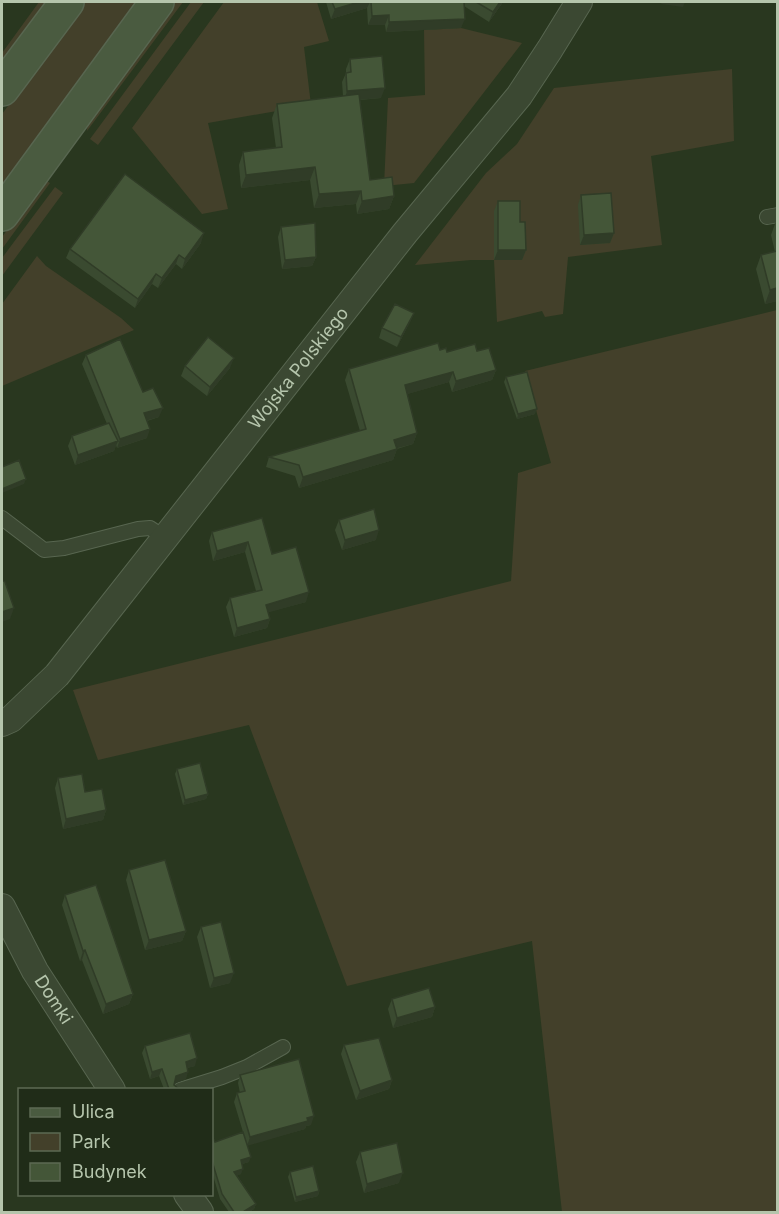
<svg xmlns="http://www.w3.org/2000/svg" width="779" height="1214" viewBox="0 0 779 1214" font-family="Inter,sans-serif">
  <rect width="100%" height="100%" fill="#29371f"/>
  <path fill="#43402a" d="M39,2H48L2,65V53Z
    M85,2H139L2,187V114Z
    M175,2H183L87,131L88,118Z
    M191,2H204L98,145L90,139Z
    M224,2H317L329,41L304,47L311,105L208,123L228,209L202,214L132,128Z
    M461,28L522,43L414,183L384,186L388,98L425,95L424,30Z
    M732,69L734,141L651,156L662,245L568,257L563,314L545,317L542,311L497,322L494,260H471L415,265L486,173L517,144L554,88Z
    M45,180L50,183L2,249V237L43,181Z
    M55,187L63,193L2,276V258Z
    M37,256L46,266L121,318L134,330L2,386V304Z
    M777,310V1212H562L532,941L347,986L249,725L98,760L73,690L511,581L518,473L551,463L525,371Z"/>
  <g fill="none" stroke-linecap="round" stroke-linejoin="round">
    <g stroke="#586650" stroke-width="16">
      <path id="lane" d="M767,217L778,215
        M2,518L44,550L64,548L138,529L150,528L165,538
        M180,1090L222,1077L247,1067L283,1047"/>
    </g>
    <g stroke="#586650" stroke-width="28">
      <g id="street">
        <path id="s1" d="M2,723L11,719L57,675L405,233L519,96L550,49L579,2"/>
        <path id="s2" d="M2,907L35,971L112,1090"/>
        <path d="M187,1194L200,1212"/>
      </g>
    </g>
    <g stroke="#586650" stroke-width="36">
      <path id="secondary" d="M2,89L67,2
        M2,214L157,2"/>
    </g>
    <use href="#lane" stroke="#3b4832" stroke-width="14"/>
    <use href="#street" stroke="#3b4832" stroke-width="26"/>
    <use href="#secondary" stroke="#4a5b40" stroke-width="33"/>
  </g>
  <path fill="#3a4a30" d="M326,2H503L489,22L464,6L461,28L386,32L385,25H368L367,8L331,19Z
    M350,59L381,98L360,100L370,180L394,196L389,209L357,214L356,204L314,208L310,180L241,188L239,165L243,152L276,148L272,118L277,104L343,96L342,82L346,73V69Z
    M581,195L614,233L610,243L580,245L578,205Z
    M498,201L520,222L526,250L522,260H494V211Z
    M776,221H777V301L765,304L756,269L761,255L775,252L771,235Z
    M281,227L316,257L312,266L282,269L278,237Z
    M201,243L182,269L176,264L158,288L152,284L135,308L66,258L70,249Z
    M414,313L410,322L397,347L379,338L382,328Z
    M440,350L447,352L477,351L496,370L492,380L452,392L449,382L407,394L417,433L413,444L397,449L393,460L299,488L295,476L266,467L269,457L360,431L345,380L349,369Z
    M86,355L143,392L159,417L147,421V438L117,448L116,445L114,451L75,465L68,446L72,436L107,424L82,364Z
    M185,366L230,368L207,396L181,376Z
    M506,377L535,414L517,419L504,382Z
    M262,518L272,554L306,602L268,612L270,619L267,628L234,637L226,607L230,598L256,591L245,552L213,561L209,541L212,532Z
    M339,520L376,540L342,550L335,530Z
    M177,769L208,794L206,799L183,805L175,774Z
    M58,778L85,792L106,810L103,820L63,829L55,788Z
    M129,870L186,931L182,941L145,950L126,880Z
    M65,895L133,994L129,1004L103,1014L82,960L80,961L62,905Z
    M201,927L230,983L210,988L197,937Z
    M392,999L435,1007L432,1017L393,1028L388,1009Z
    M344,1045L392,1080L389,1089L356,1100L341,1054Z
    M145,1046L195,1066L187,1068L186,1079L174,1083V1085L179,1089H164L159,1076L150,1079L142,1053Z
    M240,1075L311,1125L306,1126L305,1129L247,1145L249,1162L242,1164L241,1174L237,1175L256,1204L254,1209L249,1212H229L220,1199L212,1172V1136L215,1142L243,1132L234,1102L237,1093H240L238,1083Z
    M360,1152L399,1183L364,1193L356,1162Z
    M290,1172L319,1191L318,1196L295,1202L288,1177Z"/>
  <path fill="#303c27" d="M359,2H370L367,8L331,19L335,9Z
    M500,2H503L489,22L493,12Z
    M662,2H685L683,7L661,4Z
    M389,15L385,25H368L372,16Z
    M465,19L461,28L386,32L389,22Z
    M385,88L381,98L344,101L347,91Z
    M315,167L310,180L241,188L246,175Z
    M361,191L356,204L314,208L319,194Z
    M394,196L389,209L357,214L362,201Z
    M204,233L201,243L182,269L185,259Z
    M614,233L610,243L580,245L584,235Z
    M498,250H526L522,260H494Z
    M179,255L176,264L158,288L162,278Z
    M316,257L312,266L282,269L285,260Z
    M156,274L152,284L135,308L138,299Z
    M777,288V301L765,304L770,290Z
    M414,313L410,322L397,347L401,337Z
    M234,358L230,368L207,396L210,387Z
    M496,370L492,380L452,392L456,381Z
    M453,372L449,382L401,396L405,385Z
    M163,408L159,417L141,422L144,413Z
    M537,409L535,414L517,419L518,414Z
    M150,429L147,438L117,448L120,439Z
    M417,433L413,444L390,450L394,440Z
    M118,441L114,451L75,465L78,455Z
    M397,449L393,460L299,488L303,477Z
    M26,479L24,484L2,493V489Z
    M379,530L376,540L342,550L345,540Z
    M248,542L245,552L213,561L217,551Z
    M309,592L306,602L263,614L266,605Z
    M14,608L10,619L2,622V612Z
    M270,619L267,628L234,637L237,628Z
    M208,794L206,799L183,805L185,800Z
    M106,810L103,820L63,829L66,819Z
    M186,931L182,941L145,950L149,940Z
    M85,950L82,960L80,961L83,951Z
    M234,973L230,983L210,988L214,978Z
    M133,994L129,1004L103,1014L106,1004Z
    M435,1007L432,1017L393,1028L397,1018Z
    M197,1058L195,1066L183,1069L186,1062Z
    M162,1069L159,1076L150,1079L152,1072Z
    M188,1072L186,1079L174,1084L176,1076Z
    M392,1080L389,1089L356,1100L360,1091Z
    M314,1116L311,1125L306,1126L305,1129L247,1146L250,1137Z
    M251,1157L249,1162L239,1165L241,1160Z
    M243,1169L241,1174L233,1177L234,1172Z
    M403,1173L399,1183L364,1193L367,1184Z
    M319,1191L318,1196L295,1202L296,1197Z
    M256,1204L254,1209L249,1212H243Z"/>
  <path fill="#445638" stroke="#303c27" stroke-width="1.5" d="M332,2H359L335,9Z
    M371,2H464L465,19L389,22V15L372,16Z
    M476,2H500L493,12Z
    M382,56L385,88L347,91L346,73L351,72L350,59Z
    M359,94L370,180L392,177L394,196L362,201L361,191L319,194L315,167L246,175L243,152L282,147L277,104Z
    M125,174L204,233L185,259L179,255L162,278L156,274L138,299L70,249Z
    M611,193L614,233L584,235L581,195Z
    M498,201H520V222H525L526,250H498Z
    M315,223L316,257L285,260L281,227Z
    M777,251V288L770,290L761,255Z
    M395,304L414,313L401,337L382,328Z
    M208,337L234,358L210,387L185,366Z
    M120,339L143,392L153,388L163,408L144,413L150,429L120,439L86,355Z
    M438,343L440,350L446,348L447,352L475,344L477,351L489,348L496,370L456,381L453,372L405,385L417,433L394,440L397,449L303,477L299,465L269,457L366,429L349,369Z
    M527,372L537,409L518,414L506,377Z
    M109,423L118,441L78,455L72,436Z
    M19,460L26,479L2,489V467Z
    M374,509L379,530L345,540L339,520Z
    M262,518L272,554L296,547L309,592L266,605L270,619L237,628L230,598L262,590L248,542L217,551L212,532Z
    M2,580L5,582L14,608L2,612Z
    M200,763L208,794L185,800L177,769Z
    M82,774L85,792L102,789L106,810L66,819L58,778Z
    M165,860L186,931L149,940L129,870Z
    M96,885L133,994L106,1004L85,950L83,951L65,895Z
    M221,922L234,973L214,978L201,927Z
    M429,988L435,1007L397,1018L392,999Z
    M190,1033L197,1058L186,1062L188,1072L176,1076L174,1085L179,1089H169L162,1069L152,1072L145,1046Z
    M379,1038L392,1080L360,1091L344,1045Z
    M299,1059L314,1116L307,1118L308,1121L250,1137L237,1093L245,1091L240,1075Z
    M243,1132L251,1157L241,1160L243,1169L234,1172L256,1204L243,1212H234L222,1194L212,1161V1136L215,1142Z
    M397,1143L403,1173L367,1184L360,1152Z
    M313,1166L319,1191L296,1197L290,1172Z"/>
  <g text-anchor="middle" stroke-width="4.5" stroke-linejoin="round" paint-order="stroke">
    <g font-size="18" fill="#b5c5ac" stroke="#202c18">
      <text dy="6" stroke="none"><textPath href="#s1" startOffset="464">Wojska Polskiego</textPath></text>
      <text dy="6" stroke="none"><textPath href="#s2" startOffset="106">Domki</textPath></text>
    </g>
  </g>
  <rect width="779" height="1214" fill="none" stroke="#b5c5ac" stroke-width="6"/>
  <rect x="18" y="1088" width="195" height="108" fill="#202c18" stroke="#5c6953" stroke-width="1.5"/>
  <rect x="30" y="1108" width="30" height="9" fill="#4a5b40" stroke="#5c6953" stroke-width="1.5"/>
  <text x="72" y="1118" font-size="18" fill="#b5c5ac">Ulica</text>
  <rect x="30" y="1133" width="30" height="18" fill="#43402a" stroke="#5c6953" stroke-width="1.5"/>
  <text x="72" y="1148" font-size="18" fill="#b5c5ac">Park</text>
  <rect x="30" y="1163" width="30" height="18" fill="#445638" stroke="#5c6953" stroke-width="1.5"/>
  <text x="72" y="1178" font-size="18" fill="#b5c5ac">Budynek</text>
</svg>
